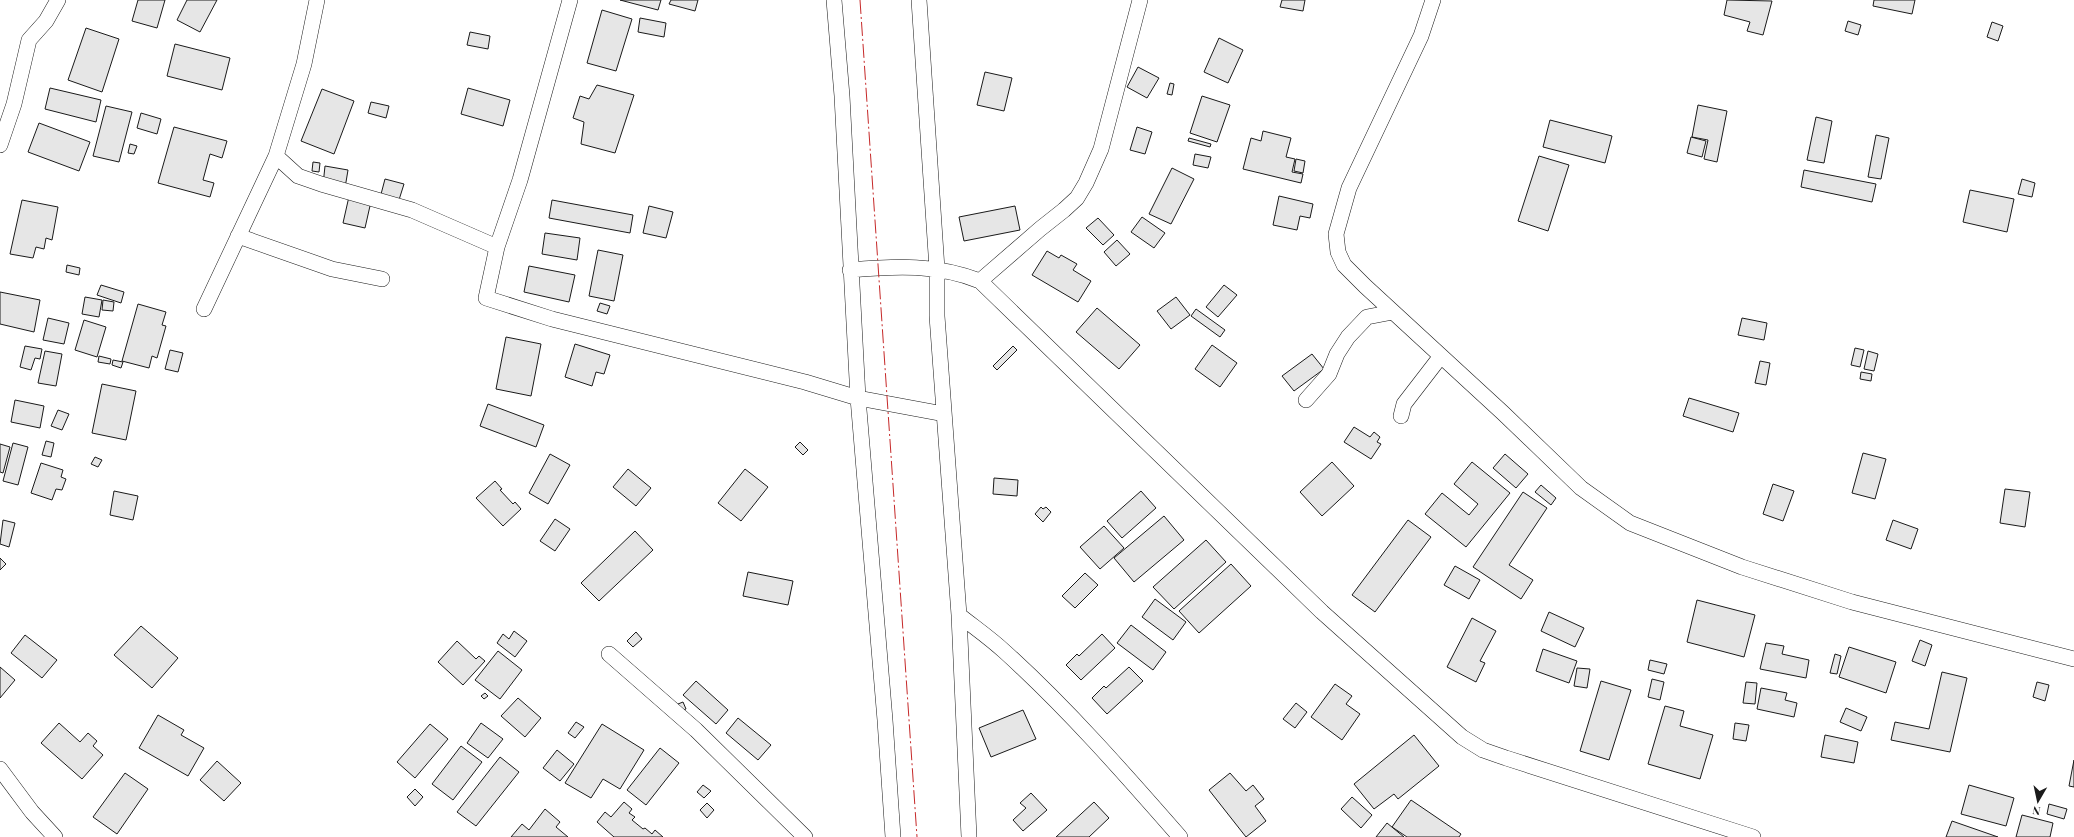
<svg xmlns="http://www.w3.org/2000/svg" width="2074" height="837" viewBox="0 0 2074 837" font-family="'Playfair Display',serif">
  <rect width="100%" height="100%" fill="#fff"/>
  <path fill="#e6e6e6" stroke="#1a1a1a" d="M138,0H165L157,28L132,21Z
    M187,0H217L200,32L177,20Z
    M620,0H661L658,10Z
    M671,0H698L695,11L669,4Z
    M1282,0H1305L1303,11L1280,7Z
    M1727,0L1772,1L1763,35L1747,31L1750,22L1724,15Z
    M1874,0H1915L1912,14L1873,6Z
    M602,10L632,19L616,71L587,63Z
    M640,18L666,23L664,37L638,32Z
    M1848,21L1861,25L1858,35L1845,31Z
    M1992,22L2003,26L1998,41L1987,37Z
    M86,28L119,39L102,92L68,80Z
    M470,32L490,36L488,49L467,45Z
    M1219,38L1243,50L1228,83L1204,72Z
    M175,44L230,58L222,90L167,76Z
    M1138,67L1159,78L1147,98L1127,87Z
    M985,72L1012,78L1004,111L977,105Z
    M1170,83L1174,84L1172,95L1167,94Z
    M597,85L634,95L615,153L581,144L584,122L573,118L580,96L589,99Z
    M50,88L101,100L96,122L45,109Z
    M468,88L510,100L503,126L461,114Z
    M322,89L354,101L334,154L301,141Z
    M1202,96L1230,105L1217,142L1190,133Z
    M371,102L389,106L386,118L368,113Z
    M1698,105L1727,111L1717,162L1704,159L1708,140L1692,137Z
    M106,106L132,112L119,162L93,156Z
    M141,113L161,119L157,134L137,128Z
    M1816,117L1832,121L1824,163L1807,160Z
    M1550,120L1612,136L1605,163L1543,147Z
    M39,123L90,142L79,171L28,152Z
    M174,127L227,141L222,158L210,154L203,180L214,183L210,197L158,183Z
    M1137,127L1152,132L1145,154L1130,150Z
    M1263,131L1291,138L1286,157L1295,159L1292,172L1303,174L1301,183L1243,169L1251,138L1261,141Z
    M1876,135L1889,138L1881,179L1868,177Z
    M1691,137L1706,141L1702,157L1687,153Z
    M1189,138L1211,144L1210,147L1188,141Z
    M130,144L137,146L134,154L128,153Z
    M1195,154L1211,157L1208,168L1193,165Z
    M1539,156L1569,165L1548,231L1518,221Z
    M1296,159L1305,161L1303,173L1294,171Z
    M313,162L320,163L319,172L312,171Z
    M325,166L348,170L345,188L323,185Z
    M1172,168L1194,179L1171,224L1149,214Z
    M1804,170L1876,184L1872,202L1801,187Z
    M385,179L404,184L398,203L380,198Z
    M2022,179L2035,183L2032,197L2018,194Z
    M1970,190L2014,199L2007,232L1963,222Z
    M350,192L372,197L365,228L343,223Z
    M1279,196L1313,204L1310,218L1300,216L1297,230L1273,225Z
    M22,200L58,207L52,240L46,238L44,249L36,247L33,258L10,254Z
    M552,200L633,215L630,233L549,218Z
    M649,206L673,212L666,238L643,233Z
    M1015,206L1020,230L964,241L959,217Z
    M1142,217L1165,233L1154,248L1131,232Z
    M1098,218L1114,235L1103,245L1086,228Z
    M545,233L580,238L577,260L542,254Z
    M1117,240L1130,254L1116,266L1104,252Z
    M598,250L623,255L614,301L589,296Z
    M1047,251L1059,258L1061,255L1077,264L1073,270L1091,281L1078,302L1032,275Z
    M67,265L80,268L79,275L66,272Z
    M529,266L575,275L569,302L524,292Z
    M101,285L124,292L121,303L97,295Z
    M1224,285L1237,295L1218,317L1206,307Z
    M0,292L40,300L34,332L0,324Z
    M85,297L102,300L99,317L82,314Z
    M1176,297L1190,315L1171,329L1157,311Z
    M103,300L114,302L113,311L102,310Z
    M600,303L610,306L607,314L597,311Z
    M138,304L166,312L162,325L166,326L157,358L152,356L149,368L122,361Z
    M1097,308L1140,345L1119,369L1076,332Z
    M1196,309L1225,330L1220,337L1191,316Z
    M48,318L69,323L64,344L43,340Z
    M1742,318L1767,323L1764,340L1738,335Z
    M84,320L106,327L97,357L75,350Z
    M506,337L541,344L531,396L496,389Z
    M575,344L610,355L604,374L596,372L592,386L565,377Z
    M1212,345L1237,363L1220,387L1195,369Z
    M25,346L42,349L40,359L35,358L31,370L20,367Z
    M1013,346L1017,350L997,370L993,366Z
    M1855,348L1864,350L1860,367L1851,365Z
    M170,350L183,353L178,372L165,369Z
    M45,351L62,354L56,386L38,383Z
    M1868,351L1878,354L1874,371L1864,369Z
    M1312,354L1324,369L1294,391L1282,376Z
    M99,356L111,359L110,364L98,362Z
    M113,360L123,362L121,368L112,365Z
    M1760,361L1770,363L1766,385L1755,383Z
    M1861,372L1872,374L1871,381L1860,379Z
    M102,384L136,391L126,440L92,433Z
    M1689,398L1739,413L1733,432L1683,416Z
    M15,400L44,406L40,428L11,422Z
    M488,404L544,425L536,447L480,426Z
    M58,410L69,414L62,430L51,426Z
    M1354,427L1370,437L1374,432L1380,437L1377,442L1381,444L1371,459L1344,442Z
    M46,441L54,443L51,457L42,455Z
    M800,442L808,450L803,455L795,447Z
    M13,443L28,447L18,485L3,481Z
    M0,444L10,447L3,473L0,472Z
    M1863,453L1886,459L1875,499L1852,493Z
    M550,454L570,465L548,504L529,493Z
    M1505,454L1528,474L1516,488L1493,468Z
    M95,457L102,460L98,467L91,464Z
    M1332,462L1354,486L1322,516L1300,492Z
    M1472,462L1510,493L1466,547L1425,514L1442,493L1469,515L1478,504L1454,484Z
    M41,463L63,470L61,477L66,479L62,490L56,489L52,500L31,493Z
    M628,469L651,488L636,506L613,487Z
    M745,469L768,487L741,521L718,503Z
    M994,478L1018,480L1017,496L993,494Z
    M495,481L502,489L500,490L513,504L515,502L521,509L503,526L476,498Z
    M1773,484L1794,491L1783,521L1763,514Z
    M1541,485L1556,498L1551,505L1535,492Z
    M2005,489L2030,492L2025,527L2000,523Z
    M114,491L138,496L133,520L110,515Z
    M1141,491L1156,508L1122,538L1107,521Z
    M1523,492L1547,508L1509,565L1533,580L1521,599L1473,567Z
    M1041,507L1043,509L1046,507L1051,512L1043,522L1035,514Z
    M1164,516L1184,540L1134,582L1114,558Z
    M555,519L570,529L555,551L540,541Z
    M3,520L15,523L9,547L0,544Z
    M1408,520L1431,537L1375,612L1352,595Z
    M1893,520L1918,529L1911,549L1886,540Z
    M1104,526L1124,548L1100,569L1080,547Z
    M635,531L653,550L599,601L581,583Z
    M1206,540L1226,562L1174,609L1153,587Z
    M0,558L6,564L0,570Z
    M1231,564L1251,586L1199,633L1179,611Z
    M1455,566L1480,580L1469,599L1444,585Z
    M748,572L793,581L788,605L743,596Z
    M1085,573L1098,585L1075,608L1062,596Z
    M1155,599L1186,622L1173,640L1142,617Z
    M1697,600L1755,615L1744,657L1687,642Z
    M1549,612L1584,628L1575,647L1541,631Z
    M1472,618L1496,631L1480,661L1485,663L1476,682L1447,667Z
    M1131,625L1166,652L1153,670L1117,643Z
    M141,626L178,658L152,688L114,655Z
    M514,631L527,641L515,657L497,643L503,634L509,639Z
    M636,632L642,639L633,647L627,641Z
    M1102,634L1115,648L1081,680L1066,665L1077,654L1079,656Z
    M25,635L57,660L42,678L11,653Z
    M1920,640L1932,645L1925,666L1912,661Z
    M457,641L476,659L479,656L485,661L463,685L438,662Z
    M1766,643L1784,646L1782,654L1809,660L1806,678L1760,669Z
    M1849,647L1896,662L1886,693L1839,677Z
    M1543,649L1577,661L1569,683L1536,671Z
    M498,651L522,670L500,699L475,680Z
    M1835,654L1841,656L1837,674L1830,673Z
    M1650,660L1667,664L1664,674L1648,670Z
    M0,667L15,680L0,698Z
    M1129,667L1143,681L1107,714L1092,698L1104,686L1106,688Z
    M1577,668L1590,669L1587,688L1574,686Z
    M1942,672L1967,678L1950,752L1891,740L1895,722L1929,729Z
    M1652,679L1664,682L1660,700L1648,697Z
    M696,681L728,710L716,724L683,695Z
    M1601,681L1631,690L1609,760L1580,751Z
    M1746,682L1757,683L1755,704L1743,703Z
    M2037,682L2049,685L2045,701L2033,697Z
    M1335,684L1352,696L1346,704L1360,714L1342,740L1311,717Z
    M1761,688L1787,693L1785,700L1797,703L1794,717L1757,709Z
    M485,693L488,696L484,699L481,696Z
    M518,698L541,718L525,737L501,716Z
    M683,702L686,709L681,711L678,704Z
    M1296,703L1307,712L1295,728L1283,719Z
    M1665,706L1684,711L1680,726L1713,735L1700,779L1648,764Z
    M1846,708L1867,717L1861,731L1840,722Z
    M1023,710L1036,739L991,757L979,728Z
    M158,715L184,730L181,735L204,748L188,776L139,748Z
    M738,718L771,745L758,760L726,733Z
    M576,722L584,727L575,738L568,733Z
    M59,723L80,742L88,733L97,741L93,746L103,755L82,779L41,743Z
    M481,723L503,739L488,758L467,743Z
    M1735,723L1749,725L1746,741L1733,739Z
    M430,724L448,739L415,778L397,762Z
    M602,724L644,750L620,789L603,779L591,798L565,783Z
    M1414,735L1439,766L1398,799L1394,794L1374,809L1354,784Z
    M1825,735L1858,742L1854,763L1821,757Z
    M461,746L482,762L453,800L432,784Z
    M660,748L679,763L646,805L627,790Z
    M557,750L574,764L560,781L543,768Z
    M500,757L519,772L476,826L457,812Z
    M2074,760V787L2069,786Z
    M217,761L241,783L224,801L200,780Z
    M125,773L148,789L117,834L93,817Z
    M1230,773L1246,791L1253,785L1264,799L1255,806L1266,821L1246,837L1209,790Z
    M703,785L711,791L704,798L697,792Z
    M1969,785L2014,798L2006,826L1961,814Z
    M415,789L423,797L415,806L407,797Z
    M1031,793L1047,810L1023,831L1013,820L1026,808L1020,803Z
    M1352,797L1372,815L1361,828L1341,809Z
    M1411,800L1461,834L1459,837H1407L1392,827Z
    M624,802L632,809L629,813L635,817L632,820L643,829L645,828L652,834L655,830L663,837H614L597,822L605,812L611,817Z
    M1094,802L1109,818L1089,837H1056Z
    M707,803L714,810L707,818L700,810Z
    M2049,804L2067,809L2064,819L2047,814Z
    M545,809L560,822L556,827L568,837H511L522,824L529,830Z
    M2022,815L2053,823L2050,837H2016Z
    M1952,821L1998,837H1946Z
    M1387,823L1404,837H1376Z"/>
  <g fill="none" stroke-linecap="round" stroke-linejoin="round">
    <g stroke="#1a1a1a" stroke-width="16">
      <path id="minor" d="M570,0L520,180L497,247L486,298L552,319L805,382L858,398L944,414
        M834,0L842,96L858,398L885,720L893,837
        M919,0L937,269V316L959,615L969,837
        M1433,0L1421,36L1349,188L1336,234L1338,252L1344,265L1365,286L1503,413L1581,488L1630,523L1742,567L1852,602L2074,659
        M0,145L14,104L29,40L46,21L58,0
        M276,156L298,176L321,184L412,210L497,247
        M238,236L332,269L382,279
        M850,270C896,266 937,264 980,281L1322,612L1462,737L1483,750L1506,758L1753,837
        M980,281L1040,229L1064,210L1077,198L1086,183L1101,149L1140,0
        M204,309L276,156L304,64L317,0
        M1306,400L1329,374L1337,354L1348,337L1367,317L1393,312
        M1401,416L1404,404L1441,356
        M959,615C974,627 990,638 1004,651C1067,708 1124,773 1180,837
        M609,654L696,730L805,837
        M0,769L32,812L55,837"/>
    </g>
    <use href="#minor" stroke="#fff" stroke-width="15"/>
    <path stroke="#c62828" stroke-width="1" stroke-dasharray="14 3 2 3" stroke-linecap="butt" d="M860,0L917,837"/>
  </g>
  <g transform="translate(2038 801) rotate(189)" stroke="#ffffff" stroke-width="3" paint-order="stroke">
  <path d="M0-3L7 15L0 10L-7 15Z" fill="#1a1a1a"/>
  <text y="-6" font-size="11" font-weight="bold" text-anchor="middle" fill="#1a1a1a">N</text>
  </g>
</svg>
